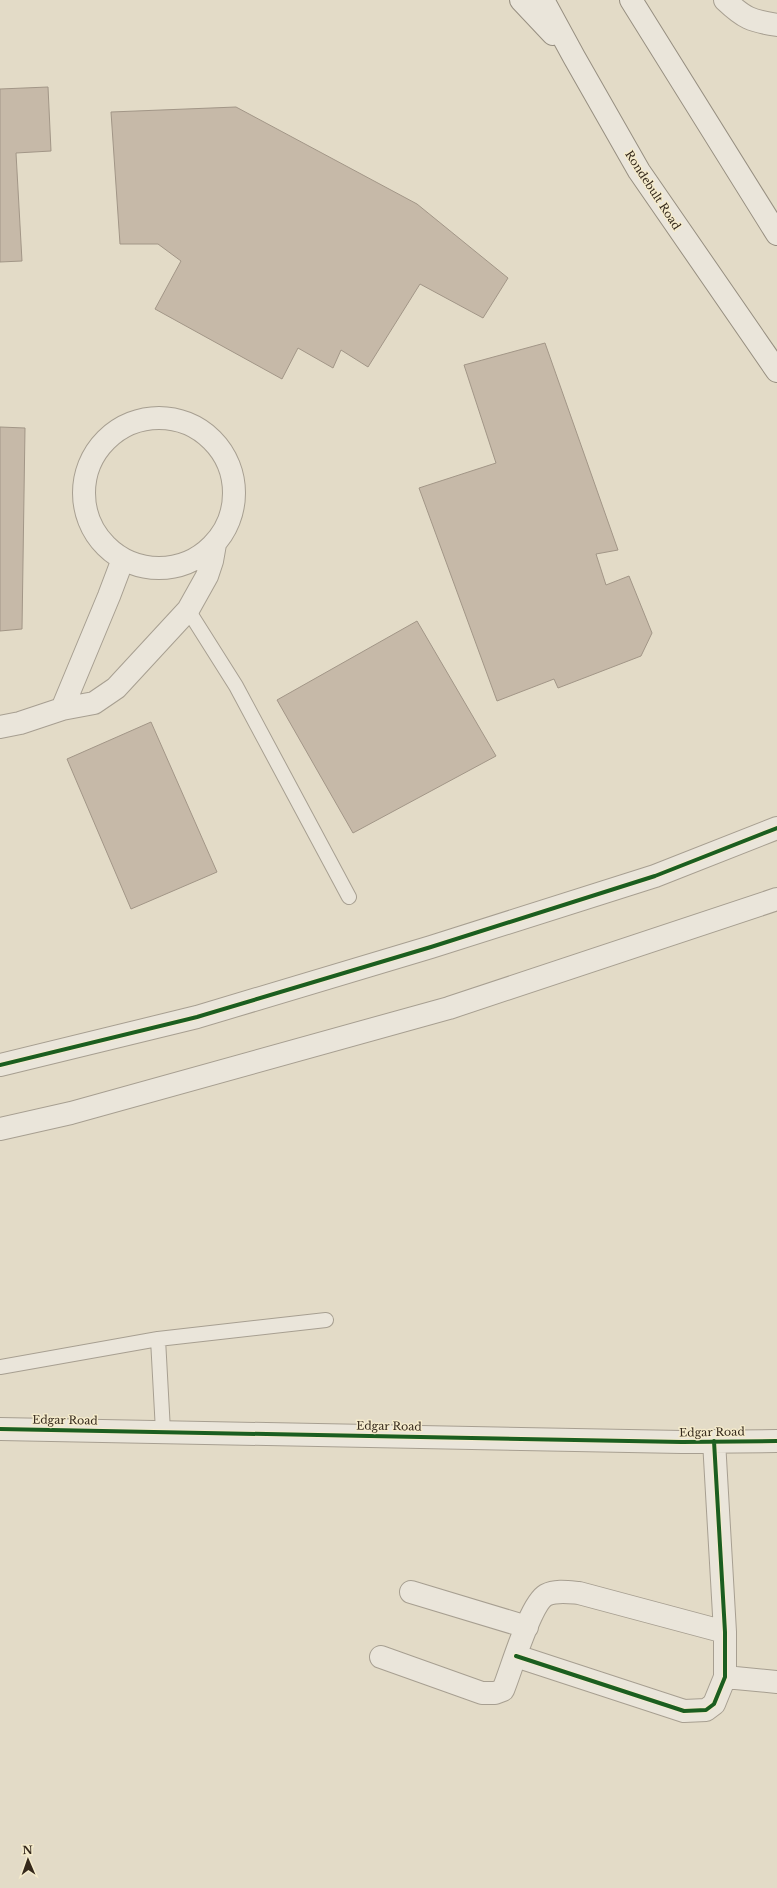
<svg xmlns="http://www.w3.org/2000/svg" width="777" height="1888" viewBox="0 0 777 1888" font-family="'Libre Baskerville',serif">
  <rect width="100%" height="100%" fill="#e3dbc7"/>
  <path fill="#c6b9a8" stroke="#a29687" d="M48,87L51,151L16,153L22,261L0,262V89Z
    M236,107L417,204L508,278L483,318L420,284L368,367L341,350L333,368L298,348L282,379L155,309L181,261L158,244H120L111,112Z
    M545,343L618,550L596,554L606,585L629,576L652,633L641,656L558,688L554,679L497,701L419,488L496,463L464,365Z
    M0,427L25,428L22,629L0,631Z
    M417,621L496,756L353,833L277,700Z
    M151,722L217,872L131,909L67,759Z"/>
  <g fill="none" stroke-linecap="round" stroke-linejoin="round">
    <g stroke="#a79f91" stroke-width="16">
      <path id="lane" d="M188,610L236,686L349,897
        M158,1339L163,1431
        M0,1367L158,1339L326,1320"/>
    </g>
    <g stroke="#a79f91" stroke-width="24">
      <path id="street" d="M725,0C744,18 751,21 777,25
        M84 493a75 75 0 1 1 150 0a75 75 0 1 1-150 0Z
        M62,709L109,596L123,559
        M0,727L20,723L62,709L94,703L116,688L188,610L207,576L212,561L215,544
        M0,1065L197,1017L431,947L655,876L777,828
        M0,1129L71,1113L449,1008L777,899
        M0,1429L682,1442L777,1441
        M411,1592L527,1627
        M516,1656L684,1711L706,1710L714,1704L725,1677V1632L714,1441
        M381,1657L482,1693H495L503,1690C511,1671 530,1604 546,1595C556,1590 568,1592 579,1593L725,1632
        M725,1677L777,1682"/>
    </g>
    <g stroke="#978f81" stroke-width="24">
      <path id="secondary" d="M521,0L553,34
        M543,0L574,57L639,171L777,371
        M631,0L777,234"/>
    </g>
    <use href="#lane" stroke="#eae5da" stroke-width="14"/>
    <use href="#street" stroke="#eae5da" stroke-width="22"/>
    <use href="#secondary" stroke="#eae5da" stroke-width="22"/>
    <g stroke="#f5ebcc" stroke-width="6">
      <path id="cycleway" d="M0,1065L197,1017L431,947L655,876L777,828
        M0,1429L682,1442L777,1441
        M516,1656L684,1711L706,1710L714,1704L725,1677V1632L714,1441"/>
    </g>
    <use href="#cycleway" stroke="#1b5e20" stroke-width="4"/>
  </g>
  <g text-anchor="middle" stroke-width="3" stroke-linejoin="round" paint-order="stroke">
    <g font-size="11" fill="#34281b" stroke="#f5ebcc">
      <text transform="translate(653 190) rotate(57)" y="4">Rondebult Road</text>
      <text transform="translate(65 1420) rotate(1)" y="4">Edgar Road</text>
      <text transform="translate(389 1426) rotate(1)" y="4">Edgar Road</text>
      <text transform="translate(712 1432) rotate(-1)" y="4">Edgar Road</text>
    </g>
  </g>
  <g transform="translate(28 1860) rotate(358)" stroke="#f5ebcc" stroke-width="3" paint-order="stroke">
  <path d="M0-3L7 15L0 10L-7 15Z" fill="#34281b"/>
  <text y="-6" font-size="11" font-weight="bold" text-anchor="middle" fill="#34281b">N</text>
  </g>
</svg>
